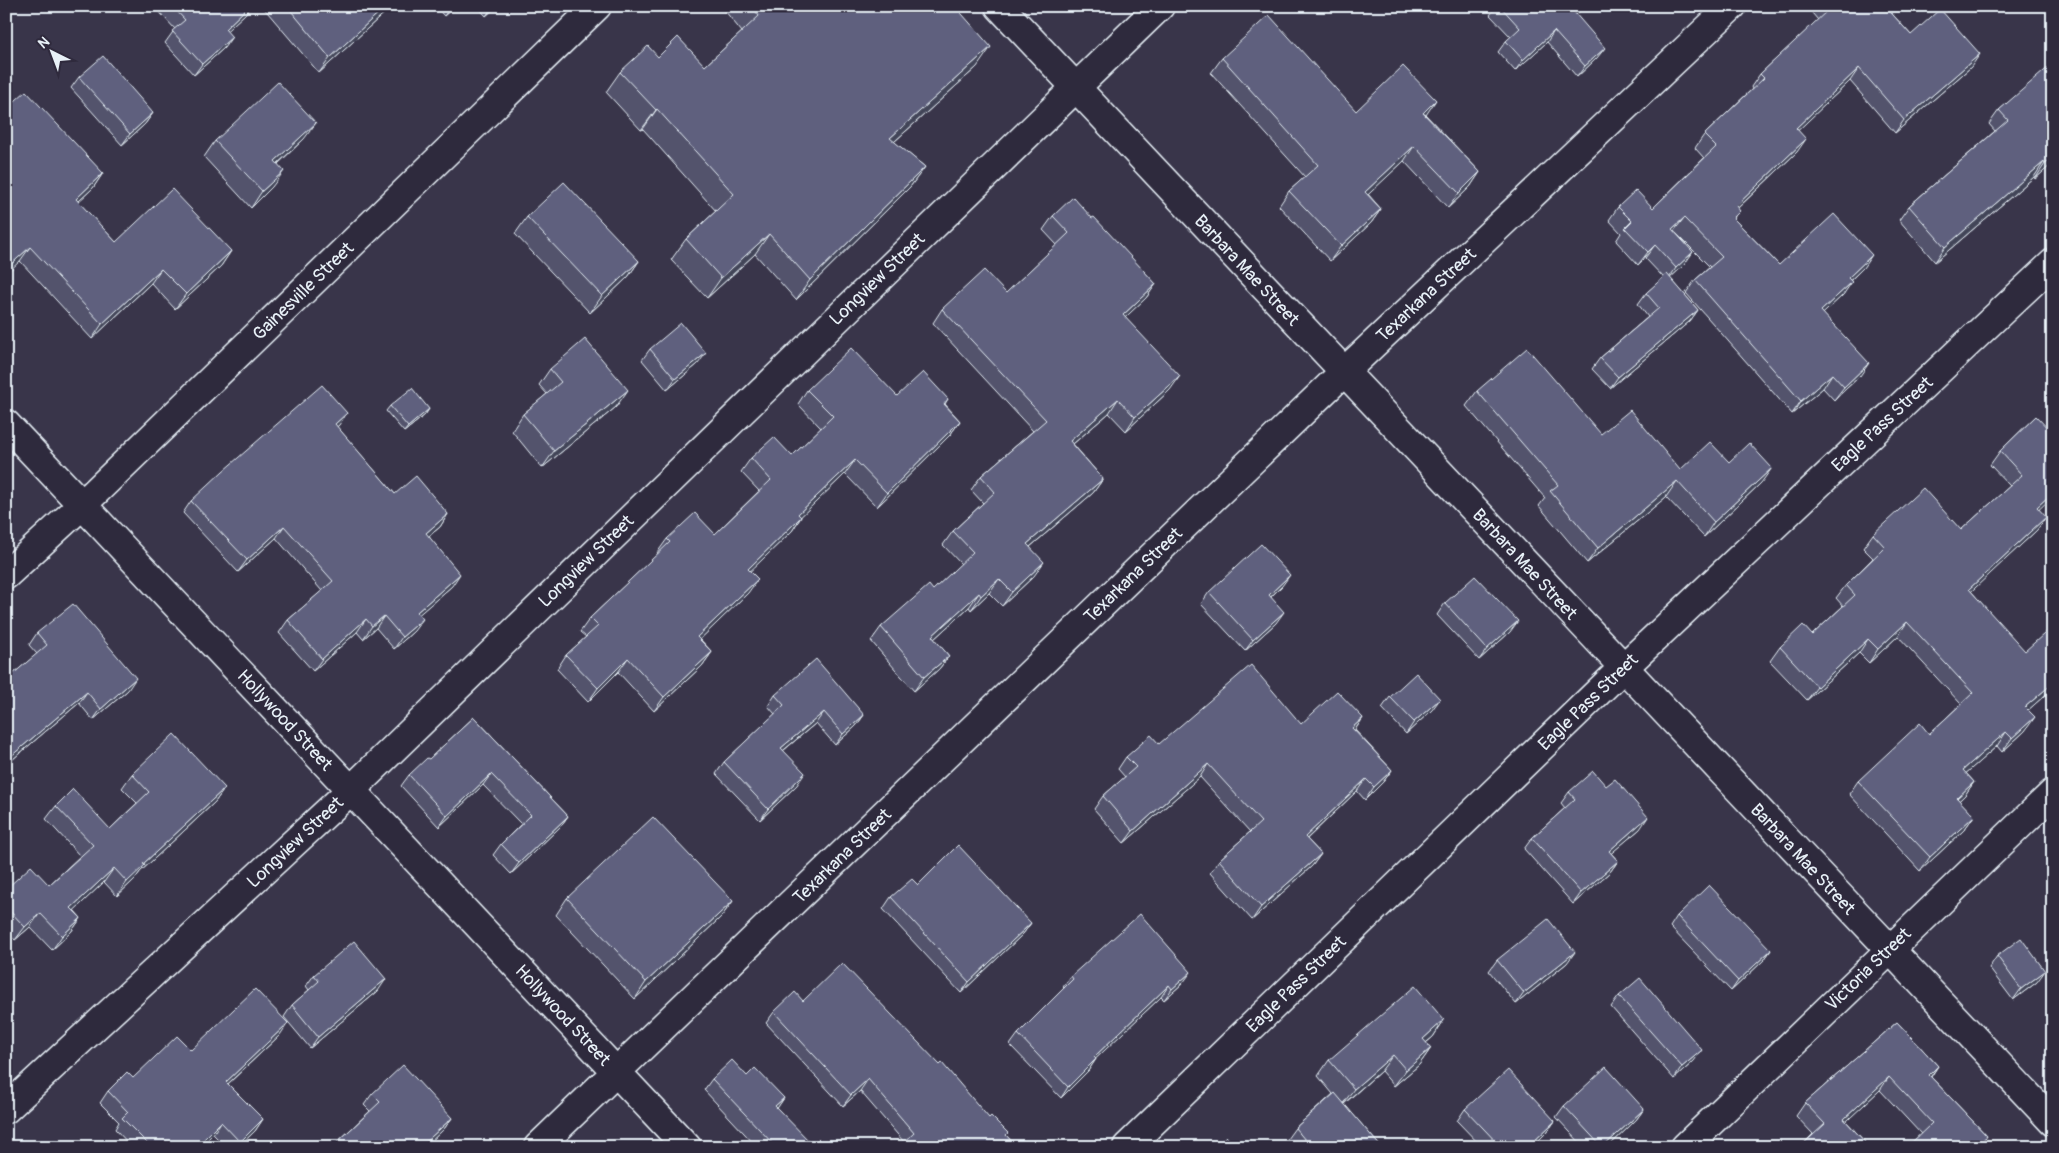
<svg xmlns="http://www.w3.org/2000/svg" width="2059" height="1153" viewBox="0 0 2059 1153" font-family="Pangolin,sans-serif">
  <rect width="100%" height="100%" fill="#39354a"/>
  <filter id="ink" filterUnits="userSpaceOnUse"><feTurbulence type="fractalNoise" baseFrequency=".02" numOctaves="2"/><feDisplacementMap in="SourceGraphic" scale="10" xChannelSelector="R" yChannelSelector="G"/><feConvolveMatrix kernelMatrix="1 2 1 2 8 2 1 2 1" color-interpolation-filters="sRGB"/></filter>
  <g filter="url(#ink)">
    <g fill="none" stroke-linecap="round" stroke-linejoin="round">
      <g stroke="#e8f1f8" stroke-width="31">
        <path id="minor" d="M6,424L687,1147
          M6,575L82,505L597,6
          M6,1109L351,790L1160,6
          M538,1147L1344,372L1732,6
          M1127,1147L1623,668L2053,263
          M1685,1147L2053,793"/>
      </g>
      <g stroke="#e8f1f8" stroke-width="31">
        <path id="tertiary" d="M999,6L2053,1122"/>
      </g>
      <use href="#minor" stroke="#2f2a3d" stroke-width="28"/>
      <use href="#tertiary" stroke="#2f2a3d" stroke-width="28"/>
    </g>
    <path fill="#52536c" stroke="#e8f1f8" d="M154,6H251L247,12L226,31L224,48L194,75L165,43L175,29Z
      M262,6H392L319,73Z
      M435,6H455L444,16Z
      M477,6H497L486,16Z
      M721,6H955L977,67L894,142L925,167L910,187L796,300L755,254L707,298L671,260L686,239L716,211L643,129L641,130L606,92L620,72L658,57L705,66L742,32Z
      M1497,6H1585L1576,15L1597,58L1577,77L1547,42L1515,71L1498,52L1506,41L1511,37L1490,15Z
      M1806,6H1885L1911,35L1971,67L1895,133L1850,81L1798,130L1797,152L1738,208L1734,219L1779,265L1863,268L1851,280L1843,295L1823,313L1860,376L1834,400L1823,388L1792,414L1686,293L1695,280L1710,267L1676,233L1684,265L1670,278L1698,310L1690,321L1610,388L1592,369L1600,358L1648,317L1638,304L1646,293L1664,278L1645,258L1638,265L1616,241L1621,233L1609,220L1618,207L1653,208L1704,158L1695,148L1704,135L1752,89L1751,87L1760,74L1818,20Z
      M1222,58L1356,111L1426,115L1480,172L1470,187L1448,208L1404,161L1368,194L1381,209L1371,223L1330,261L1279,206L1289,191L1305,177L1211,73Z
      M2053,68V163L2035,179L2034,177L1935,262L1899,220L1909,206L1995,131L1989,124L1999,110Z
      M79,77L153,113L145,124L122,145L71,88Z
      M6,109L103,173L93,188L78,202L116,242L231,251L221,266L175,309L151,283L92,339L20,261Z
      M304,139L278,164L272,187L251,208L204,157L215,141Z
      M1053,216L1092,218L1156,284L1146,298L1125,317L1170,390L1126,431L1109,413L1073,444L1103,479L1093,493L1030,547L1034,576L1002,606L989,593L971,610L969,607L934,639L949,656L939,669L914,691L871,641L881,627L933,590L961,564L943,545L953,531L983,503L971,490L981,476L1033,431L933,323L942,309L1006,293L1057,245L1043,230Z
      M527,217L639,261L628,277L590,313L515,234Z
      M650,349L698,364L667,390L642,360Z
      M550,369L616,407L542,468L512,431L523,414L547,394L539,385Z
      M807,390L948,399L945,404L960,421L950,435L877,507L845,474L801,516V517L792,531L750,571L748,593L700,639L712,652L702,666L654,711L618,672L588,702L557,669L566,655L586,637L580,632L590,618L658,554L657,553L667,539L715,534L759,491L741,472L751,458L792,456L821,428L798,404Z
      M1477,391L1601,434L1680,470L1729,462L1761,483L1704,537L1666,497L1587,563L1539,506L1545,498L1466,406Z
      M390,406L429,409L425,415L404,432L386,411Z
      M347,413L337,427L395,494L448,514L440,527L429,536L452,586L419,614L414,631L394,649L376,628L363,639L357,632L313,671L279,633L288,620L322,591L276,538L238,572L183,513L191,501Z
      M2036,416L2039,509L2037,530L1971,591L2053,688L2028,710L2025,731L2002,752L1997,746L1966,773L1974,782L1965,795L1959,801L1974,816L1964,830L1920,871L1849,794L1858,781L1929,734L1961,704L1898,636L1869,663L1859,653L1807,700L1770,661L1780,647L1812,635L1843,606L1836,598L1846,585L1873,558L1863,548L1873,534L1961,530L2010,486L1990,465L2000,451Z
      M1282,586L1271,597L1276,623L1245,651L1201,604L1209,592Z
      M1445,603L1510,632L1479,660L1437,615Z
      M37,633L128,690L93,720L79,703L6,765V680L37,654L29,645Z
      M775,695L864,715L856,726L835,745L816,723L783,751L797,785L760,820L716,774L724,762L775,714L768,706Z
      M1390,697L1432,710L1406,734L1382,708Z
      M474,717L568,816L560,827L511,874L493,855L501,844L521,824L483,785L439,827L401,786L409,775L429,759Z
      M1363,718L1355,730L1392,770L1383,782L1365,800L1357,791L1307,839L1321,854L1312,866L1252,920L1210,873L1219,860L1250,832L1200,777L1124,843L1094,809L1103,796L1125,777L1118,769L1126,757L1159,744L1301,724Z
      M132,774L225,788L215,802L140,872L135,879L117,896L104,882L74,910L81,918L71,932L52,950L30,927L15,940L6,931V889L49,885L80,856L46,819L56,806L110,829L137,803L122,788Z
      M1569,792L1640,829L1611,853L1618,861L1610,872L1573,904L1524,849L1532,838L1565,808L1561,803Z
      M918,885L1031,923L1023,934L961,993L883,909L891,897Z
      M567,898L733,901L721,917L635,999L556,915Z
      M1677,916L1771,950L1764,960L1731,991L1670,927Z
      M1997,956L2037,982L2013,1000L1989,968Z
      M1497,960L1567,963L1516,1004L1489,971Z
      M314,975L378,991L310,1048L284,1017L292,1005L309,990L306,986Z
      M1071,976L1183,983L1164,1000L1161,997L1095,1059H1096L1088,1071L1061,1098L1010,1045L1018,1034L1064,988L1063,987Z
      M1619,996L1694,1061L1674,1079L1611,1007Z
      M803,1001L989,1118L1008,1133L1006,1135L1014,1144L1012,1147H899L904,1142L860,1091L843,1106L766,1023L774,1012Z
      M1444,1020L1433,1037L1426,1043L1431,1048L1419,1065L1394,1086L1381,1071L1344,1104L1381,1147H1294L1287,1139L1295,1128L1333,1094L1318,1076L1329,1060Z
      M1897,1022L1938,1066L1931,1077L1987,1136L1979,1147H1907L1921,1134L1880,1090L1846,1121L1865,1142L1862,1147H1800L1813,1134L1796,1116L1805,1103Z
      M280,1035L228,1084L263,1119L255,1131L238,1147H226L213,1134L200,1147H132L115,1129L119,1122L100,1103L108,1091L191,1050Z
      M747,1076L784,1098L777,1108L808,1147H757L704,1090L712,1079Z
      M372,1094L452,1118L444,1129L425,1147H332L370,1111L364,1105Z
      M1564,1106L1644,1109L1636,1120L1608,1147H1584L1556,1117Z
      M1465,1109L1555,1121L1547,1132L1532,1147H1482L1457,1121Z"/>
    <path fill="#424458" stroke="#e8f1f8" d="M249,6H251L247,12L217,40L225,29Z
      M386,6H392L319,73L330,58Z
      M451,6H455L444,16Z
      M493,6H497L486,16Z
      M1581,6H1585L1567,23L1574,12Z
      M1554,31L1547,42L1515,71L1523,60Z
      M232,37L224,48L194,75L202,64Z
      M991,47L977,67L875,159L890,138Z
      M1605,48L1597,58L1577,77L1585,66Z
      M1980,54L1971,67L1895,133L1904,120Z
      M1859,68L1850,81L1787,141L1796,128Z
      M1436,100L1426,115L1423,113Z
      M657,109L643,129L641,130L656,110Z
      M153,113L145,124L122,145L130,134Z
      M316,123L304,139L263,177L275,161Z
      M1806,139L1797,152L1726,219L1736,206Z
      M1414,146L1404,161L1355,207L1365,192Z
      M2053,158V163L2035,179L2045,164Z
      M2044,162L2034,177L1935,262L1945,247Z
      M925,167L910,187L796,300L810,280Z
      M284,171L272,187L251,208L262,191Z
      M1480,172L1470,187L1448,208L1459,193Z
      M103,173L93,188L65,214L76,199Z
      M1381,209L1371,223L1330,261L1341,246Z
      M1684,218L1674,231L1672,229Z
      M769,234L755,254L707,298L721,278Z
      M1655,245L1645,258L1638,265L1648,252Z
      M30,247L20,261L6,274V269Z
      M231,251L221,266L175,309L186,294Z
      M1693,252L1684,265L1667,281L1676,268Z
      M1872,255L1863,268L1839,291L1848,278Z
      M639,261L628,277L590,313L602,296Z
      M161,269L151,283L92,339L102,324Z
      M1852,282L1843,295L1812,324L1821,311Z
      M1156,284L1146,298L1113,329L1123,315Z
      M1698,310L1690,321L1610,388L1618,377Z
      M706,353L698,364L667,390L675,379Z
      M1869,363L1860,376L1834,400L1844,387Z
      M1832,374L1823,388L1792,414L1801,401Z
      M1180,376L1170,390L1126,431L1135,417Z
      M628,390L616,407L542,468L554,451Z
      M1118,399L1109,413L1060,455L1070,441Z
      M429,409L425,415L404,432L408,427Z
      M347,413L339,425L326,436L335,424Z
      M960,421L950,435L877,507L887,493Z
      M855,460L845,474L789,528L798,514Z
      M1772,468L1761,483L1704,537L1714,522Z
      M1103,479L1093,493L1017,558L1027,544Z
      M1677,481L1666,497L1587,563L1598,548Z
      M2053,492V496L2027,521L2037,507Z
      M448,514L440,527L418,545L426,533Z
      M801,517L792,531L738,583L748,569Z
      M2046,517L2037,530L1960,602L1969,589Z
      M284,526L276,538L238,572L247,560Z
      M1044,562L1034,576L1002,606L1012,592Z
      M460,574L452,586L408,624L417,612Z
      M1290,575L1282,586L1261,606L1269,595Z
      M758,579L748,593L688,651L697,637Z
      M999,579L989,593L971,610L981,596Z
      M979,593L969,607L922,650L932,636Z
      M1284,612L1276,623L1245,651L1253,640Z
      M384,616L376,628L363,639L372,626Z
      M366,619L357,632L313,671L322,659Z
      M423,619L414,631L394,649L402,637Z
      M1518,621L1510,632L1479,660L1487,649Z
      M1907,622L1898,636L1869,663L1878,649Z
      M1868,639L1859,653L1807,700L1817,687Z
      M712,652L702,666L654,711L664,697Z
      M949,656L939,669L914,691L924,677Z
      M628,658L618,672L588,702L598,688Z
      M136,678L128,690L93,720L101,709Z
      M2053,683V688L2016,721L2025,707Z
      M87,692L79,703L6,765V763L10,757Z
      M1440,699L1432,710L1406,734L1414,722Z
      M824,712L816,723L773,759L781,748Z
      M864,715L856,726L835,745L843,734Z
      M2035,717L2025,731L2002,752L2012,738Z
      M1363,718L1354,731L1352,728Z
      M2006,732L1997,746L1954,784L1963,770Z
      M1208,764L1200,777L1124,843L1133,831Z
      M1392,770L1383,782L1365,800L1374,787Z
      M805,773L797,785L760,820L768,809Z
      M491,774L483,785L439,827L447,816Z
      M1366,779L1357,791L1296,849L1305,837Z
      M1974,782L1965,795L1947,812L1957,798Z
      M225,788L215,802L140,872L135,879L117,896L127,882L143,864Z
      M568,816L560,827L511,874L519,863Z
      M1974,816L1964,830L1920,871L1930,857Z
      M1648,817L1640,829L1601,862L1609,851Z
      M1321,854L1312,866L1252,920L1261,907Z
      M1618,861L1610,872L1573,904L1581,893Z
      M114,868L104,882L62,922L71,908Z
      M733,901L721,917L635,999L646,982Z
      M40,913L30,927L15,940L25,927Z
      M81,918L71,932L52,950L62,936Z
      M1031,923L1023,934L961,993L969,982Z
      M1771,950L1764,960L1731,991L1738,981Z
      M1575,952L1567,963L1516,1004L1524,993Z
      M2045,971L2037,982L2013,1000L2021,989Z
      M1191,972L1183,983L1164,1000L1172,989Z
      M386,979L378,991L310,1048L318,1037Z
      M1169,985L1161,997L1086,1068L1094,1057Z
      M1444,1020L1433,1037L1411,1055L1423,1039Z
      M288,1023L280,1035L218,1093L226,1082Z
      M1431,1048L1419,1065L1394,1086L1406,1070Z
      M1702,1050L1694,1061L1674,1079L1682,1067Z
      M1393,1055L1381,1071L1342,1105L1354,1089Z
      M1096,1059L1088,1071L1061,1098L1068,1087Z
      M1938,1066L1929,1079V1075Z
      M1889,1077L1880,1090L1835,1132L1844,1119Z
      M868,1079L860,1091L843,1106L851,1095Z
      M784,1098L776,1110L775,1106Z
      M1644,1109L1636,1120L1608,1147H1603Z
      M452,1118L444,1129L425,1147H420Z
      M263,1119L255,1131L238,1147H236L240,1142Z
      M1555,1121L1547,1132L1532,1147H1528Z
      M221,1122L213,1134L200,1147H196Z
      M1987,1136L1979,1147H1975Z"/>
    <path fill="#5f617e" stroke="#e8f1f8" d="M172,6H249L225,29L232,37L202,64L172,31L185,20Z
      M287,6H386L330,58Z
      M752,6H955L991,47L890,138L925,167L810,280L769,234L721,278L686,239L734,194L657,109L656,110L620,72L648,46L658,57L678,37L705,66L759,16Z
      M1500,6H1581L1574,12L1605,48L1585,66L1554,31L1523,60L1506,41L1520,28Z
      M1826,6H1885L1911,35L1940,9L1980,54L1904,120L1859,68L1796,128L1806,139L1736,206L1740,211L1733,218L1779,265L1834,214L1872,255L1848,278L1852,282L1821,311L1869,363L1844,387L1832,374L1801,401L1695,280L1722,257L1684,218L1672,229L1693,252L1676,268L1655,245L1648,252L1625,228L1632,221L1618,207L1636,190L1653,208L1716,147L1704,135L1764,78L1760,74L1829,9Z
      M1269,15L1356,111L1403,66L1436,100L1423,113L1480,172L1459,193L1414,146L1365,192L1381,209L1341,246L1289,191L1318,165L1222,58Z
      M103,56L153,113L130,134L79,77Z
      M2051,65L2053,68V158L2045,164L2044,162L1945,247L1909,206L2008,120L1999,110Z
      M278,82L316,123L275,161L284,171L262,191L215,141Z
      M26,91L103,173L76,199L116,242L172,189L231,251L186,294L161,269L102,324L30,247L6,269V109Z
      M564,182L639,261L602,296L527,217Z
      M1073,197L1092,218L1094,217L1156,284L1123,315L1180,376L1135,417L1118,399L1070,441L1103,479L1027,544L1044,562L1012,592L999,579L981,596L979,593L932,636L949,656L924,677L881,627L929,585L933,590L973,552L953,531L995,492L981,476L1046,420L942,309L984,270L1006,293L1069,233L1053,216Z
      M1667,274L1698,310L1618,377L1600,358L1659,308L1646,293Z
      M681,323L706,353L675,379L650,349Z
      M585,339L628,390L554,451L523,414L561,382L550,369Z
      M851,348L897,396L923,372L948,399L944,404L960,421L887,493L855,460L798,514L801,517L748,569L758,579L697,637L712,652L664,697L628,658L598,688L566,655L598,626L590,618L670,542L667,539L695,513L715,534L771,480L751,458L774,437L792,456L833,416L807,390Z
      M1527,348L1601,434L1630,410L1680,470L1710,442L1729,462L1749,443L1772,468L1714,522L1677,481L1598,548L1550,491L1558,485L1477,391Z
      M322,385L347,413L335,424L395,494L416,476L448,514L426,533L460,574L417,612L423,619L402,637L384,616L372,626L366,619L322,659L288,620L333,581L284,526L247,560L191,501L223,471Z
      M412,388L429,409L408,427L390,406Z
      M2036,416L2053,434V492L2037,507L2046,517L1969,589L2025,651L2053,626V683L2025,707L2035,717L2012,738L2006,732L1963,770L1974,782L1957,798L1974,816L1930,857L1858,781L1920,723L1929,734L1973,693L1907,622L1878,649L1868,639L1817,687L1780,647L1803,625L1812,635L1855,595L1846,585L1885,547L1873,534L1923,488L1961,530L2022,475L2000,451Z
      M1261,544L1290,575L1269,595L1284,612L1253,640L1209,592Z
      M1475,576L1518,621L1487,649L1445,603Z
      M73,604L136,678L101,709L87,692L10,757L6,753V680L47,645L37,633Z
      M816,659L864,715L843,734L824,712L781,748L805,773L768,809L724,762L784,705L775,695Z
      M1251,665L1301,724L1337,691L1363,718L1352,728L1392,770L1374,787L1366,779L1305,837L1321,854L1261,907L1219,860L1261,822L1208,764L1133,831L1103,796L1136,767L1126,757L1151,735L1159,744Z
      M1416,673L1440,699L1414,722L1390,697Z
      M474,717L568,816L519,863L501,844L531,815L491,774L447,816L409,775L427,758L429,759Z
      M174,734L225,788L143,864L145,865L127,882L114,868L71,908L81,918L62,936L40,913L25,927L6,907V889L31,866L49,885L93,845L56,806L73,789L110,829L149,792L132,774Z
      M1593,771L1606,786L1615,779L1648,817L1609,851L1618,861L1581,893L1532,838L1575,799L1569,792Z
      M653,817L733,901L646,982L567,898Z
      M958,845L1031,923L969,982L891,897L912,879L918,885Z
      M1709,885L1771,950L1738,981L1677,916Z
      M1140,914L1191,972L1172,989L1169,985L1094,1057L1096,1059L1068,1087L1018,1034L1073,979L1071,976Z
      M1548,919L1575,952L1524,993L1497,960Z
      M2021,938L2045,971L2021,989L1997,956Z
      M354,941L386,979L318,1037L292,1005L319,981L314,975Z
      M842,963L940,1065L942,1063L989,1118L991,1116L1008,1133L1006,1135L1014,1144L1011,1147H899L914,1133L868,1079L851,1095L774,1012L795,992L803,1001Z
      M1640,978L1702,1050L1682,1067L1619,996Z
      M1415,986L1444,1020L1423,1039L1431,1048L1406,1070L1393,1055L1354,1089L1329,1060Z
      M255,989L288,1023L226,1082L263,1119L240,1142L221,1122L196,1147H151L122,1118L128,1112L108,1091L127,1072L133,1078L177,1036L191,1050Z
      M1897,1022L1938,1066L1929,1075L1987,1136L1975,1147H1907L1932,1123L1889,1077L1844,1119L1865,1142L1860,1147H1800L1825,1124L1805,1103Z
      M732,1060L747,1076L755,1068L784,1098L775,1106L811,1143L807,1147H776L712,1079Z
      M403,1065L452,1118L420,1147H332L380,1102L372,1094Z
      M1606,1067L1644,1109L1603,1147H1602L1564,1106Z
      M1508,1070L1555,1121L1528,1147H1501L1465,1109Z
      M1335,1093L1381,1147H1311L1295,1128Z
      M1226,1136L1236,1147H1215Z"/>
  </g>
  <g text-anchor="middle" stroke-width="5" stroke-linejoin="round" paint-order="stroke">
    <g font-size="18" fill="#e8f1f8" stroke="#2f2a3d">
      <text transform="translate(1247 270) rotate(47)" y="6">Barbara Mae Street</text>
      <text transform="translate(877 279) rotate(-44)" y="6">Longview Street</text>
      <text transform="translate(303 291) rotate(-44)" y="6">Gainesville Street</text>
      <text transform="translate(1426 295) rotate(-43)" y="6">Texarkana Street</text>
      <text transform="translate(1882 424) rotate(-43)" y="6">Eagle Pass Street</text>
      <text transform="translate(586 561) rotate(-44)" y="6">Longview Street</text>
      <text transform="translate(1525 564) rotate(47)" y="6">Barbara Mae Street</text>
      <text transform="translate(1133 575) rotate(-44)" y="6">Texarkana Street</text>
      <text transform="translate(1588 702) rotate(-44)" y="6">Eagle Pass Street</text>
      <text transform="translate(285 720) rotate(47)" y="6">Hollywood Street</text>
      <text transform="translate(295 842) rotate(-43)" y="6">Longview Street</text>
      <text transform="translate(842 856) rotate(-44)" y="6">Texarkana Street</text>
      <text transform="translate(1803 859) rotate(47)" y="6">Barbara Mae Street</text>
      <text transform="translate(1868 969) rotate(-44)" y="6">Victoria Street</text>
      <text transform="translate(1296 984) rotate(-44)" y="6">Eagle Pass Street</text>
      <text transform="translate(563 1015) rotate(47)" y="6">Hollywood Street</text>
    </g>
  </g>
  <rect width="2059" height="1153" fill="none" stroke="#2f2a3d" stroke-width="25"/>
  <rect x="12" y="12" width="2034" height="1128" fill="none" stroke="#e8f1f8" stroke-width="2" filter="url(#ink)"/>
  <g transform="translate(52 52) rotate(318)" stroke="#2f2a3d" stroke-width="4" paint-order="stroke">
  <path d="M0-4L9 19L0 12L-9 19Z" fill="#e8f1f8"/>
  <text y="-8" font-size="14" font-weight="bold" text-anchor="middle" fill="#e8f1f8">N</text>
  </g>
</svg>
